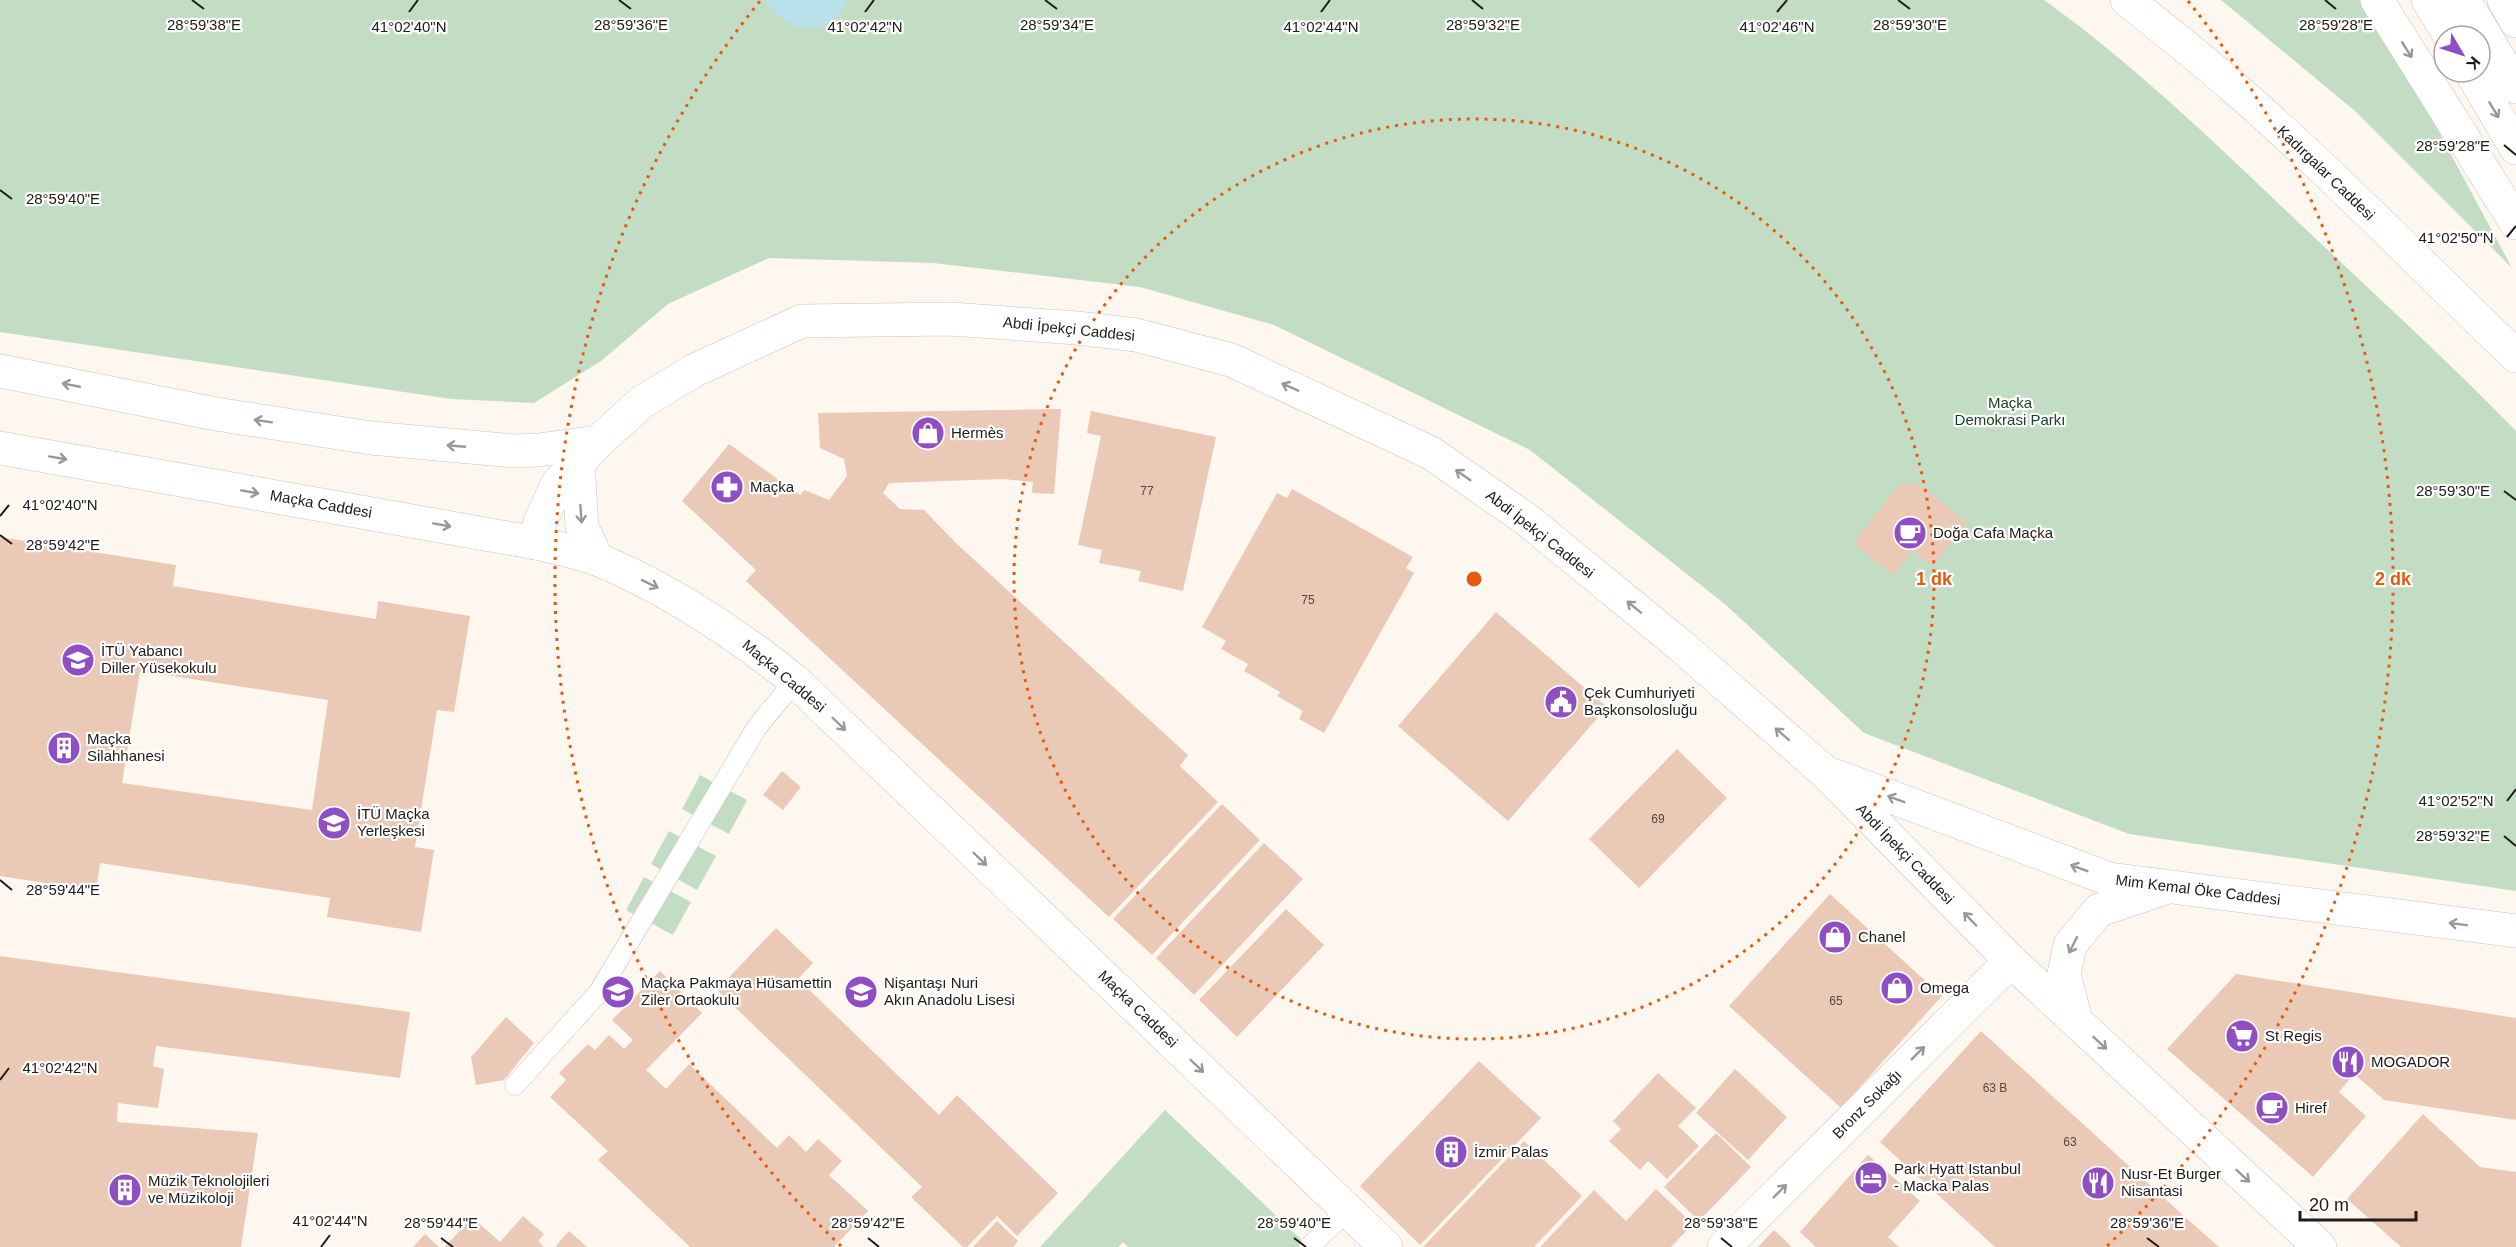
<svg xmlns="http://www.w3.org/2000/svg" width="2516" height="1247" viewBox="0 0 2516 1247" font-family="Arial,sans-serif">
  <rect width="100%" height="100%" fill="#fef7ef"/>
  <path fill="#c3ddc5" d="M0,0H2044C2135,65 2216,144 2297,221C2370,290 2445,358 2516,431V891L2129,834L1864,733L1726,605L1530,450L1274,325L1140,287L933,263L769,258L668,304L601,361L534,403L451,399L0,332Z
    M2221,0H2368L2512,268L2355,111Z
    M700,775L747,800L729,834L682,809Z
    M669,831L716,856L697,890L651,864Z
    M644,877L691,902L673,935L626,910Z
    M1165,1110L1309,1247H1128L1123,1242L1118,1247H1040Z"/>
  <path fill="#b8e1ec" d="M766,0H847C832,40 784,34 766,0Z"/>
  <path fill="#ebc9b7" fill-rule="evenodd" d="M1061,409L1054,494L1032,493L1033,482L1003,479L889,483L883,493L900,509L924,510L958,545L1188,755L1180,766L1218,802L1109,917L746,581L756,570L682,501L729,444L800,495L804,490L829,500L847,476L844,459L820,448L818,413Z
    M1091,411L1216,437L1183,591L1138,581L1141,571L1099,563L1102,550L1078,545L1101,436L1087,433Z
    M1919,484L1967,522L1932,566L1913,551L1893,575L1853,543L1899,485Z
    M1292,489L1413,557L1406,568L1414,573L1324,733L1299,719L1303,711L1277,696L1280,692L1244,671L1248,664L1221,649L1226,641L1202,627L1277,493L1287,498Z
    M0,537L176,565L173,586L376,619L378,601L470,616L454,712L437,710L415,847L434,850L421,932L327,917L330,898L100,863L96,891L0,876ZM140,671L328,700L312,810L122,783Z
    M1496,612L1607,707L1508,821L1398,726Z
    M1677,749L1727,798L1639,888L1589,839Z
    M782,771L801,787L783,810L763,795Z
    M1222,804L1260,840L1152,955L1113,919Z
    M1264,843L1303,879L1194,995L1156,958Z
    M1830,894L1942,996L1841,1108L1729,1006Z
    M1286,909L1324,945L1237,1037L1199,1000Z
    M776,928L813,963L798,979L939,1115L957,1095L1058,1193L1017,1236L997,1216L967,1247H963L911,1197L922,1187L717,990Z
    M0,956L410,1012L400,1078L156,1046L153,1066L164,1069L158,1108L118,1103L117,1122L258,1133L241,1247H0Z
    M660,971L702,1013L646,1070L666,1089L689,1064L777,1148L789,1135L806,1152L818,1139L842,1161L829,1175L868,1211L834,1247H690L598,1160L608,1151L550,1097L566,1080L559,1073L588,1044L595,1050L609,1035L624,1049L633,1040L612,1020Z
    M2236,974L2516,1018V1120L2384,1100L2354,1074L2339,1092L2366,1116L2313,1177L2167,1049Z
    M506,1017L534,1043L504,1080L476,1085L471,1057Z
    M1981,1031L2186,1218L2219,1247H1995L1880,1142Z
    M1479,1061L1541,1118L1420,1245L1360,1186Z
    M1735,1069L1787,1117L1748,1160L1696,1113Z
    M1658,1073L1696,1108L1678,1126L1699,1146L1667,1179L1648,1161L1640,1170L1609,1141L1621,1129L1613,1121Z
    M2423,1114L2480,1167L2516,1172V1247H2401L2347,1199Z
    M1716,1133L1751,1167L1699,1221L1664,1187Z
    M1524,1141L1582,1196L1534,1247H1423Z
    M1868,1155L1920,1201L1888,1237L1899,1247H1816L1800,1232Z
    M1656,1189L1693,1224L1671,1247H1540L1594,1190L1626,1221Z
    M523,1216L544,1234L538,1241L544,1247H445L472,1217L500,1242Z
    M997,1221L1018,1241L1013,1247H973Z
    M1774,1230L1792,1247H1758Z
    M569,1231L587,1247H555Z
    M425,1234L439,1247H413Z"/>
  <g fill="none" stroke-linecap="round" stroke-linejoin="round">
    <g stroke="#ccc4bb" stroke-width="21">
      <path id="service" d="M515,1085L599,992L757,727L795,681
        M1309,1247L1348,1210"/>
    </g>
    <g stroke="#ccc4bb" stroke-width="34">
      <path id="tertiary" d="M536,543L540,522L558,483L578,463
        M597,559L582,527L578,463L598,442L642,402L695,370L802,321L950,319L1077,328L1136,335L1231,360L1431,453L1526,519L1680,645L1826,773L2011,961L2320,1247
        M1836,776L2109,879L2516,931
        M2076,1021L2064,974L2070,945L2099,910L2162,889
        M1724,1247L2011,961"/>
    </g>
    <g stroke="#ccc4bb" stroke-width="34">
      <path id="secondary" d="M2127,0C2165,30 2203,60 2239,92C2335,176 2424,268 2516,356
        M2377,0L2516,223
        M2428,0L2450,36
        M2464,0L2516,87
        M2504,0L2516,21
        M2471,72L2516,148
        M0,371L216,414L371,438L514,451L538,450L598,442
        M0,448L536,543C557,548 579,552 599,560C671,590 734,632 795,681L1386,1247"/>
    </g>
    <use href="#service" stroke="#fff" stroke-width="20"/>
    <use href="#tertiary" stroke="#fff" stroke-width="33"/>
    <use href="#secondary" stroke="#fff" stroke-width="33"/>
  </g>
  <defs><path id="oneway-shaft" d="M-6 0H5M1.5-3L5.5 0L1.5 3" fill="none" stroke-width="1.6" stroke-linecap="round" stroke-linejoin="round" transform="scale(1.5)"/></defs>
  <g stroke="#9a9897">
    <use href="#oneway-shaft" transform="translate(2407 50) rotate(58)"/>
    <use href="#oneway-shaft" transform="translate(2494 110) rotate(59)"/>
    <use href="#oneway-shaft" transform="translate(71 385) rotate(-169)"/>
    <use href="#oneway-shaft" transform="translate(1290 387) rotate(-156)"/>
    <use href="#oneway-shaft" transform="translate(263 421) rotate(-171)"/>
    <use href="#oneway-shaft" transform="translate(456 446) rotate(-175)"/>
    <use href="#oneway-shaft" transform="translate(58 458) rotate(10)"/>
    <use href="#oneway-shaft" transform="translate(1463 475) rotate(-145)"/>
    <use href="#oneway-shaft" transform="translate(250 492) rotate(10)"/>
    <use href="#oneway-shaft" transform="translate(581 514) rotate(86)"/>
    <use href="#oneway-shaft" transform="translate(442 525) rotate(10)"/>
    <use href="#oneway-shaft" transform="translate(650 584) rotate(26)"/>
    <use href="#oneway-shaft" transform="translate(1634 607) rotate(-141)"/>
    <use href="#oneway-shaft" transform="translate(839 724) rotate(44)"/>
    <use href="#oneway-shaft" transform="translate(1782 734) rotate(-139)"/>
    <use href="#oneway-shaft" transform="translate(1896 799) rotate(-159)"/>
    <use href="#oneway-shaft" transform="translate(980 859) rotate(44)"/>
    <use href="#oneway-shaft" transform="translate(2079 868) rotate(-159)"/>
    <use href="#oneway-shaft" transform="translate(1970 919) rotate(-134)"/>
    <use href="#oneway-shaft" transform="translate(2458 924) rotate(-173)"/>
    <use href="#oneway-shaft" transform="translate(2073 945) rotate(117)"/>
    <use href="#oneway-shaft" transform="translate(2100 1043) rotate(43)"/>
    <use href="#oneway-shaft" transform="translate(1918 1053) rotate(-45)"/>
    <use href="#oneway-shaft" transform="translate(1197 1066) rotate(44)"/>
    <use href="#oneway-shaft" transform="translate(2243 1176) rotate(43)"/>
    <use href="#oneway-shaft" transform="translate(1780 1191) rotate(-45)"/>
  </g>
  <path fill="none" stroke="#1e1b18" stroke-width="2" d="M192,0L204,9M619,0L631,9M1045,0L1057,9M1472,0L1483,9M1898,0L1910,9M2325,0L2336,9M409,12L418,0M865,12L874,0M1321,12L1330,0M1777,12L1787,0M2504,145L2516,155M0,190L12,199M2507,237L2516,226M2504,491L2516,500M0,516L9,505M0,535L12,544M2507,801L2516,789M2504,836L2516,846M0,880L12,890M0,1080L9,1068M441,1238L453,1247M868,1238L879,1247M1294,1238L1306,1247M1721,1238L1732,1247M2147,1238L2159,1247M321,1247L330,1235"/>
  <g fill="none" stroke="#e8590c" stroke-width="3" stroke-dasharray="3 6">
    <circle cx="1474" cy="579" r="460"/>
    <path d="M841 1246A919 919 0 0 1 760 1M2188 1A919 919 0 0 1 2107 1246"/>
  </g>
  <defs>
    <g id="shop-disc" transform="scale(1.725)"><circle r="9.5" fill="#904ec3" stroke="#fff"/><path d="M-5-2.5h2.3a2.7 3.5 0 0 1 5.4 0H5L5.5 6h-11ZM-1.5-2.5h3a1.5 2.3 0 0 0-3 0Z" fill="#fff"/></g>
    <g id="pharmacy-disc" transform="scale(1.725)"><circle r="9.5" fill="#904ec3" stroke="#fff"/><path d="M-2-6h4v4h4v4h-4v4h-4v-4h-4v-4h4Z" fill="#fff"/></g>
    <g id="cafe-disc" transform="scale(1.725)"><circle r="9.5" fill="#904ec3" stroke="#fff"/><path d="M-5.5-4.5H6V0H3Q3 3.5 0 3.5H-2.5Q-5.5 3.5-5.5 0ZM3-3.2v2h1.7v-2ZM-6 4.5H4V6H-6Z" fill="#fff"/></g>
    <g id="university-disc" transform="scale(1.725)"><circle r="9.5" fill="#904ec3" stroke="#fff"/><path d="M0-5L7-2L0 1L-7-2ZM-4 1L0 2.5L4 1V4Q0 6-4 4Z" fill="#fff"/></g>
    <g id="civic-disc" transform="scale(1.725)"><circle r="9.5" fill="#904ec3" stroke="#fff"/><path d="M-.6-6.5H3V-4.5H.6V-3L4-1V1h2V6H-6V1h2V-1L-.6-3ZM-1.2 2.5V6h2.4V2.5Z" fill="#fff"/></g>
    <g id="building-disc" transform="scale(1.725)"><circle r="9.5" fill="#904ec3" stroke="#fff"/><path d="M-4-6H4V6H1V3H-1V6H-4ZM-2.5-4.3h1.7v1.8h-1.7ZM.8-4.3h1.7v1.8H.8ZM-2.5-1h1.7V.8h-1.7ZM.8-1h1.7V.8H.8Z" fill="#fff"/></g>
    <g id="school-disc" transform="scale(1.725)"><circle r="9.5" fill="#904ec3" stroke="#fff"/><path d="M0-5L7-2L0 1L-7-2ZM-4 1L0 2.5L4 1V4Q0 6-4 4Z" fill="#fff"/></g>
    <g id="supermarket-disc" transform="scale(1.725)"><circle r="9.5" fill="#904ec3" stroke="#fff"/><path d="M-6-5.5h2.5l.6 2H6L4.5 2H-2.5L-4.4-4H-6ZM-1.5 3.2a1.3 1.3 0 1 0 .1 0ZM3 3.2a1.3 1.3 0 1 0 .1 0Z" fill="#fff"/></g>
    <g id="restaurant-disc" transform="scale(1.725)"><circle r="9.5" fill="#904ec3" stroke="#fff"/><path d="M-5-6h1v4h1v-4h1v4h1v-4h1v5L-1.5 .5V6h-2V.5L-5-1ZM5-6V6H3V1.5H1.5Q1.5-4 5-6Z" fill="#fff"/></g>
    <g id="hotel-disc" transform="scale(1.725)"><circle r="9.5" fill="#904ec3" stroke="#fff"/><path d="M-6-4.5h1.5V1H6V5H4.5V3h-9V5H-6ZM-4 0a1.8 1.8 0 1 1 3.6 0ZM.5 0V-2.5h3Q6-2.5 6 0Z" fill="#fff"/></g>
  </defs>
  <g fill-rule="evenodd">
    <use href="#shop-disc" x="928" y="433"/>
    <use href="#pharmacy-disc" x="727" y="487"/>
    <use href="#cafe-disc" x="1910" y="533"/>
    <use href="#university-disc" x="78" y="660"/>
    <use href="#civic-disc" x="1561" y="702"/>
    <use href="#building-disc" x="64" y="748"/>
    <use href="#university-disc" x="334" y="823"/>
    <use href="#shop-disc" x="1835" y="937"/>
    <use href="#shop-disc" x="1897" y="988"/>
    <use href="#school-disc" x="618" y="992"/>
    <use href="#school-disc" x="861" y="992"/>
    <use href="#supermarket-disc" x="2242" y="1036"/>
    <use href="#restaurant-disc" x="2348" y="1062"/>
    <use href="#cafe-disc" x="2272" y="1108"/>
    <use href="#building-disc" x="1451" y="1152"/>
    <use href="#hotel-disc" x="1871" y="1178"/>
    <use href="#restaurant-disc" x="2098" y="1183"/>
    <use href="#building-disc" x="125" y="1190"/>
  </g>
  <g text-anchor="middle" stroke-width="4.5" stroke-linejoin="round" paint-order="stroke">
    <g font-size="12" fill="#514640">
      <text x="1147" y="495">77</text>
      <text x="1308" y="604">75</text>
      <text x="1658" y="823">69</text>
      <text x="1836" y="1005">65</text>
      <text x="1995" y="1092">63 B</text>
      <text x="2070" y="1146">63</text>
    </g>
    <g font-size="15" fill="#1e1b18" stroke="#fff">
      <text transform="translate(2326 173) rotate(44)" y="5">Kadırgalar Caddesi</text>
      <text transform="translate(1069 329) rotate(6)" y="5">Abdi İpekçi Caddesi</text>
      <text transform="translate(321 504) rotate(10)" y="5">Maçka Caddesi</text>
      <text transform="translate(1540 534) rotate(38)" y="5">Abdi İpekçi Caddesi</text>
      <text transform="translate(784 676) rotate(40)" y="5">Maçka Caddesi</text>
      <text transform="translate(1905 854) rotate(46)" y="5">Abdi İpekçi Caddesi</text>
      <text transform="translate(2198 890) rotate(7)" y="5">Mim Kemal Öke Caddesi</text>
      <text transform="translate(1138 1009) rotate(44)" y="5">Maçka Caddesi</text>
      <text transform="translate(1867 1104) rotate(-45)" y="5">Bronz Sokağı</text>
    </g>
    <g font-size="15" fill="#1b4422" stroke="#fff">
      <text x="2010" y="408">Maçka<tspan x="2010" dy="17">Demokrasi Parkı</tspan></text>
    </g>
    <g font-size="15" fill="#1e1b18" stroke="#fff" text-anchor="start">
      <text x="951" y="438">Hermès</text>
      <text x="750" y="492">Maçka</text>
      <text x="1933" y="538">Doğa Cafa Maçka</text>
      <text x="101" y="656">İTÜ Yabancı<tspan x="101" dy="17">Diller Yüsekokulu</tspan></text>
      <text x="1584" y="698">Çek Cumhuriyeti<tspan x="1584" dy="17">Başkonsolosluğu</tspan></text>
      <text x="87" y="744">Maçka<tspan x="87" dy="17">Silahhanesi</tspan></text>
      <text x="357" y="819">İTÜ Maçka<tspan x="357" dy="17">Yerleşkesi</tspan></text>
      <text x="1858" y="942">Chanel</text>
      <text x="641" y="988">Maçka Pakmaya Hüsamettin<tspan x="641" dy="17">Ziler Ortaokulu</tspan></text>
      <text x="884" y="988">Nişantaşı Nuri<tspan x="884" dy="17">Akın Anadolu Lisesi</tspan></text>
      <text x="1920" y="993">Omega</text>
      <text x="2265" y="1041">St Regis</text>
      <text x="2371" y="1067">MOGADOR</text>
      <text x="2295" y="1113">Hiref</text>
      <text x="1474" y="1157">İzmir Palas</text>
      <text x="1894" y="1174">Park Hyatt Istanbul<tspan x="1894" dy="17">- Macka Palas</tspan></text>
      <text x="2121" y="1179">Nusr-Et Burger<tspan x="2121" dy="17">Nisantasi</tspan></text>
      <text x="148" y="1186">Müzik Teknolojileri<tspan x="148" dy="17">ve Müzikoloji</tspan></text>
    </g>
  </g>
  <g font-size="15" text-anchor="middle" fill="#1e1b18" stroke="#fff" stroke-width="4.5" stroke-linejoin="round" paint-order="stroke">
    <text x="1910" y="30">28°59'30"E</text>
    <text x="204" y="30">28°59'38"E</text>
    <text x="631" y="30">28°59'36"E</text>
    <text x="1057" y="30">28°59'34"E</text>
    <text x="1483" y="30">28°59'32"E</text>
    <text x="2336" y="30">28°59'28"E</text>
    <text x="409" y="32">41°02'40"N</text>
    <text x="865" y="32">41°02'42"N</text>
    <text x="1321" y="32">41°02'44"N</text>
    <text x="1777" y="32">41°02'46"N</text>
    <text x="2453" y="151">28°59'28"E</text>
    <text x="63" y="204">28°59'40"E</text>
    <text x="2456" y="243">41°02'50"N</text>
    <text x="2453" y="496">28°59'30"E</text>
    <text x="60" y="510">41°02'40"N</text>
    <text x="63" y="550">28°59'42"E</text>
    <text x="2456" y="806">41°02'52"N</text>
    <text x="2453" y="841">28°59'32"E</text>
    <text x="63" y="895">28°59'44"E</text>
    <text x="60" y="1073">41°02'42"N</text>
    <text x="330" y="1226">41°02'44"N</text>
    <text x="441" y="1228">28°59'44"E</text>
    <text x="868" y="1228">28°59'42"E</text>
    <text x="1294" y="1228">28°59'40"E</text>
    <text x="1721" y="1228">28°59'38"E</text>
    <text x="2147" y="1228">28°59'36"E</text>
  </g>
  <circle cx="1474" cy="579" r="9" fill="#e8590c" stroke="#fff" stroke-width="3"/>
  <g font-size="18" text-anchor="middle" font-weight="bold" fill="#e8590c" stroke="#fff" stroke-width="4.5" stroke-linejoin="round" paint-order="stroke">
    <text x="1934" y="585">1 dk</text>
    <text x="2393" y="585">2 dk</text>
  </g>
  <g transform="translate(2462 54) rotate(129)"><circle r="28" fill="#ffffff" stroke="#a5a4a3" stroke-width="1.5"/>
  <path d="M0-4.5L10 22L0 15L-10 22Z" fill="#904ec3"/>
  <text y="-9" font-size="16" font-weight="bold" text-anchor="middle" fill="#1e1b18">K</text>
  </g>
  <path d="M2300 1211v9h116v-9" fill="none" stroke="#1e1b18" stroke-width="3"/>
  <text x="2309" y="1211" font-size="18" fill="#1e1b18" stroke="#ffffff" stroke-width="4.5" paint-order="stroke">20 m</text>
</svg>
